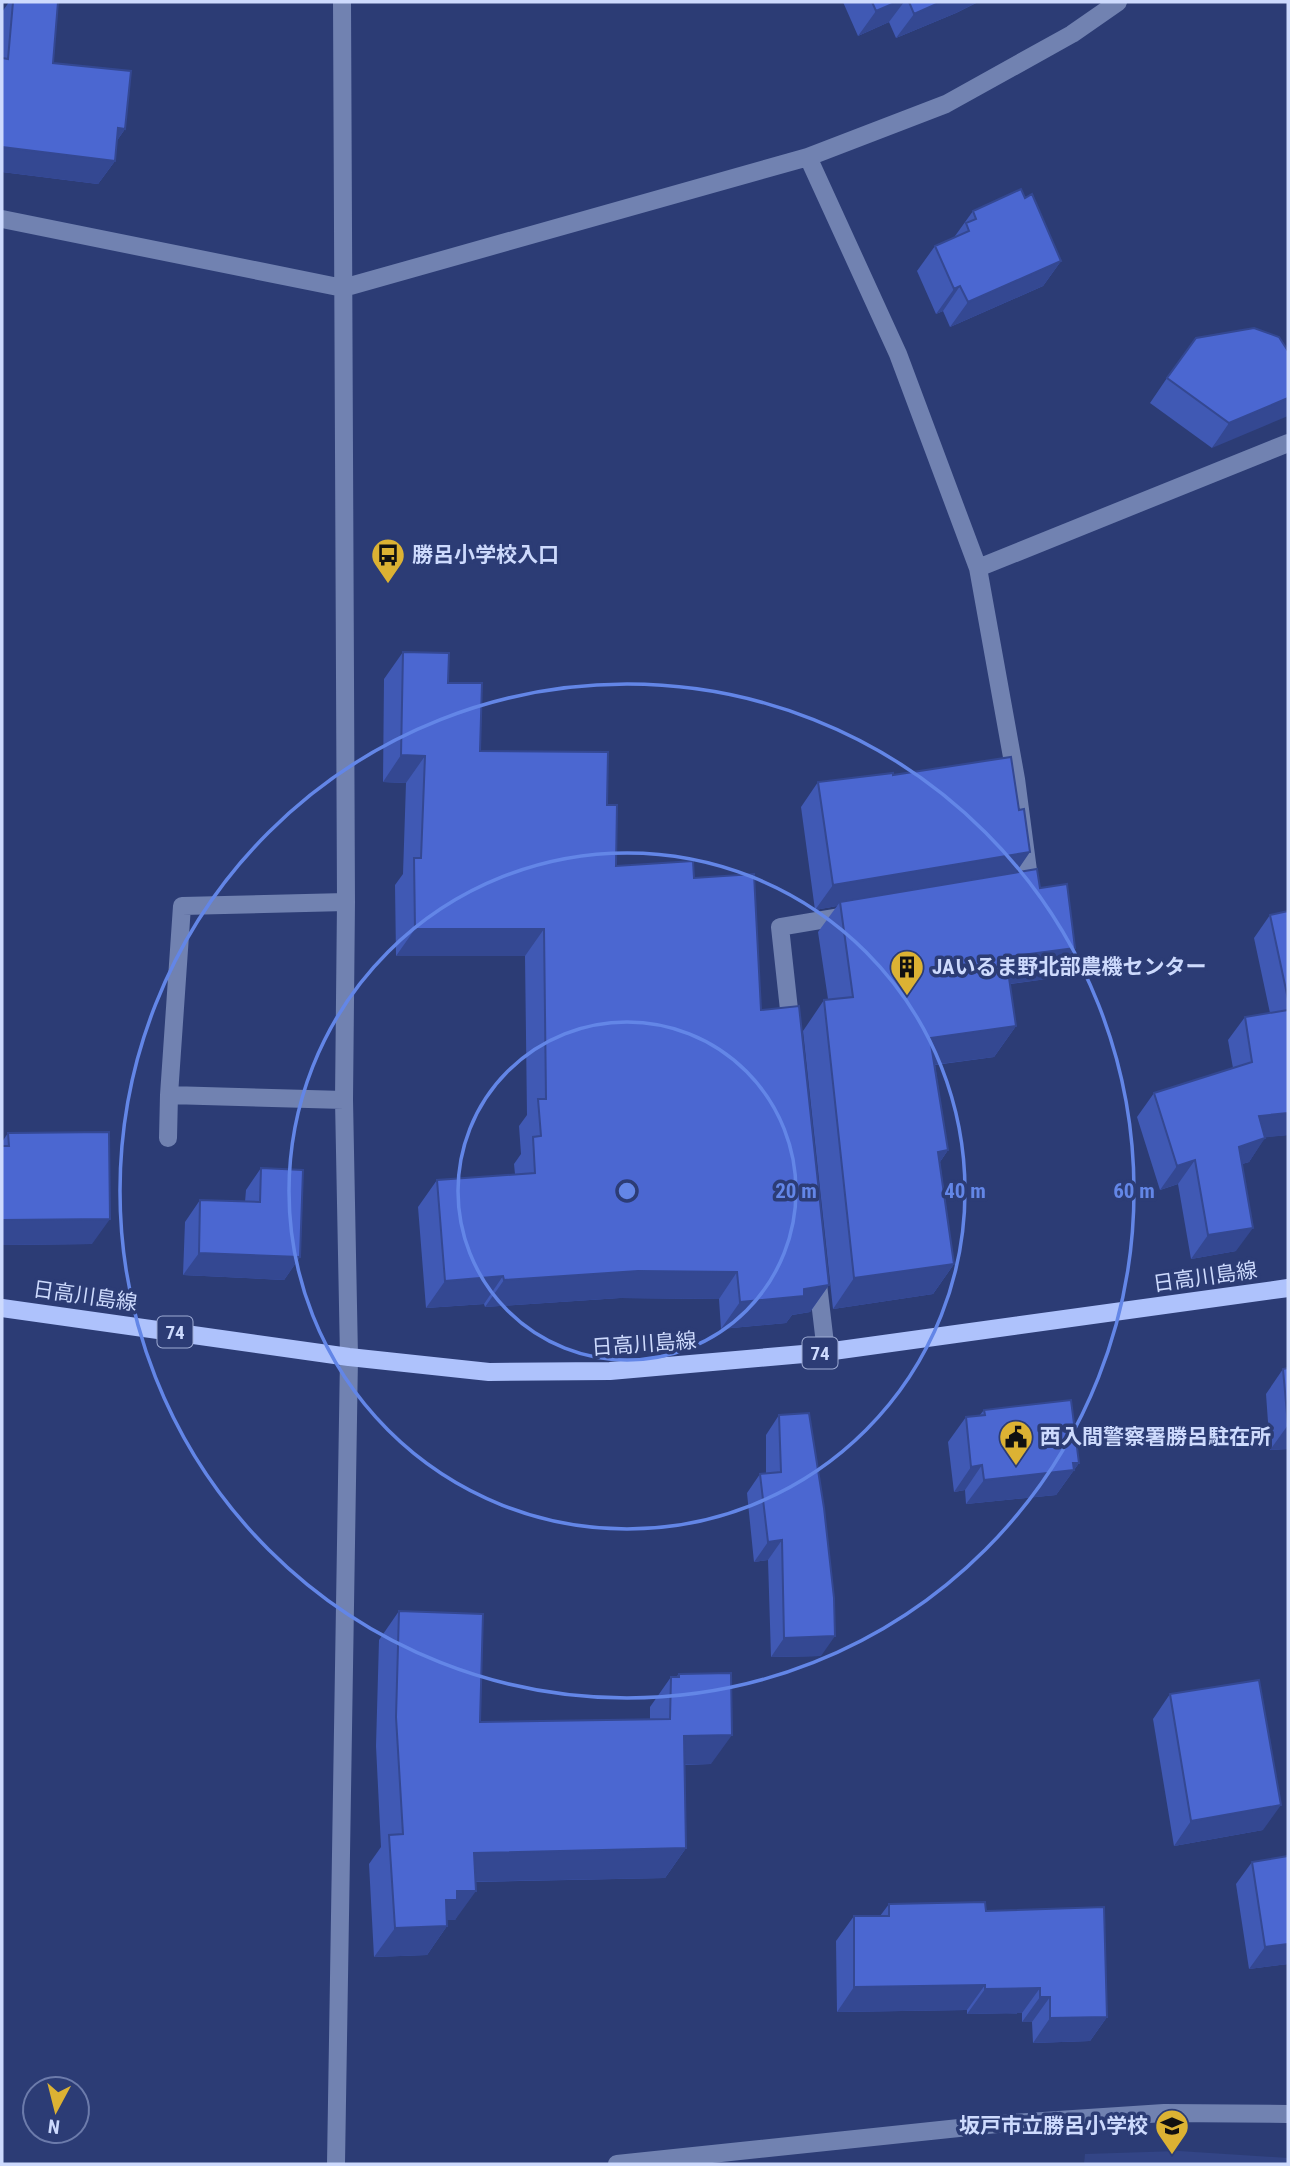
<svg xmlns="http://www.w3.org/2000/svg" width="1290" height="2166" viewBox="0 0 1290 2166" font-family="'Roboto Condensed','Noto Sans JP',sans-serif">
  <rect width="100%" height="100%" fill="#2c3c75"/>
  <path fill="#334586" d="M1179,2151L1288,2158V2164H1084L1085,2154Z"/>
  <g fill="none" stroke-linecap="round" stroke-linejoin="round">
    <path stroke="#7182b1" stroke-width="18" d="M808,157L898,354L978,568L1288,443
      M2,219L343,288L808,157L946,104L1072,34L1118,2
      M978,568L1016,779L1030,886L1021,887
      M791,1028L780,927L851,915
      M169,1095L344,1100
      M168,1138L169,1095L182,906L346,902
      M817,1276L826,1352
      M336,2164L349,1357L344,1100L346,902L342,2
      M617,2164L997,2124L1164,2113L1288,2114"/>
    <path stroke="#aec2fc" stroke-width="18" d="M2,1308L349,1357L489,1372L610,1371L826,1352L1288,1288"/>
  </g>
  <path fill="#4059b4" d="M9,2H58L53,63L125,129L116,142L115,161L98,184L2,172V12Z
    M843,2H978L956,13L896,38L889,22L858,36Z
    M1025,198L1061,261L1043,286L950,327L943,311L936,314L917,271L935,246L956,237L955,236L973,211Z
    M1288,351L1212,448L1150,403L1167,378Z
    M403,652L448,683L480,751L607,805L616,866L694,878L761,1010L829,1285L810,1312L792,1315L786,1323L721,1329L719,1299L620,1298L485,1307L484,1304L426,1308L418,1207L437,1180L515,1174L514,1164L521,1154L519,1126L527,1115L525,956H396L395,885L403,874L406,783L383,782L384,679Z
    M893,775L1016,873L1040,888L1075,948L1054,978L1010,984L1016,1026L994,1057L935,1065L948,1150L940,1162L954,1264L933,1294L833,1309L803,1031L824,1000L828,999L818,932L837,906L815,910L801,807L818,782Z
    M1288,911V1135L1265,1137L1249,1162L1242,1164L1236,1251L1191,1259L1178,1184L1160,1190L1137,1117L1154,1093L1233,1068L1228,1040L1245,1017L1270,1013L1254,938L1270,915Z
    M8,1133L92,1244L2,1245V1142Z
    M261,1168L300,1257L284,1280L183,1275L185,1222L200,1200L245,1202L246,1190Z
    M1288,1368V1449L1270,1450L1266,1394L1283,1369Z
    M984,1410L1079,1463L1056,1495L966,1504L965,1490L954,1492L948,1442L966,1417L979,1416Z
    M779,1415L821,1656L771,1657L768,1560L754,1562L747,1493L760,1474L766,1473V1435Z
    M399,1611L480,1722L650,1719V1707L671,1677H676L679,1674L711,1764L684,1765L686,1848L665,1878L475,1882L455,1920H447V1926L427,1955L374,1957L369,1864L381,1847L376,1746L379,1640Z
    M1170,1694L1263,1830L1174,1846L1153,1719Z
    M1288,1856V1964L1249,1969L1236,1884L1252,1862Z
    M889,1904L986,1911L1107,2017L1090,2041L1033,2043L1032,2022H1022V2013L967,2014V2010L837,2012L836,1941L854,1916H880Z"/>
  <path fill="#344892" d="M897,2H904L889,22L858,36L876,11Z
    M941,2H978L956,13L896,38L914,14Z
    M118,128L125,129L109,152Z
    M2,147L115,161L98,184L2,172Z
    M1061,261L1043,286L950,327L968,302Z
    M960,286L943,311L936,314L954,289Z
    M1288,398V416L1212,448L1229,423Z
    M401,755L425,756L406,783L383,782Z
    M1030,852L1013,877L840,902L837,906L815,910L833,885Z
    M415,929H544L525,956H396Z
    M1075,948L1054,978L984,987L1006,957Z
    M1016,1026L994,1057L909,1068L930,1038Z
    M1288,1113V1135L1242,1140L1259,1116Z
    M1265,1138L1249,1162L1222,1170L1239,1147Z
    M948,1150L927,1181L938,1152Z
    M1195,1160L1178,1184L1160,1190L1177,1166Z
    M110,1219L92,1244L2,1245V1220Z
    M1253,1228L1236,1251L1191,1259L1208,1235Z
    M199,1253L300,1257L284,1280L183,1275Z
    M954,1264L933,1294L833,1309L854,1278Z
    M638,1271L737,1272L719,1299L620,1298L485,1307L504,1280Z
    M503,1276L484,1304L426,1308L445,1281Z
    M829,1285L810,1312L792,1315L786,1323L721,1329L740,1302L804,1289Z
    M1288,1425V1449L1270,1450Z
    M1073,1463H1079L1056,1495L966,1504L984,1480Z
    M982,1465L965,1490L954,1492L971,1467Z
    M782,1540L768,1560L754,1562L768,1542Z
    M835,1636L821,1656L771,1657L784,1638Z
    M732,1735L711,1764L663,1765L684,1736Z
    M1281,1805L1263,1830L1174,1846L1191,1821Z
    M686,1848L665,1878L453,1882L474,1853Z
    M457,1891H476L455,1920H443L447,1926L427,1955L374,1957L395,1928L446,1900Z
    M1288,1944V1964L1249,1969L1265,1947Z
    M985,1985L967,2010L837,2012L854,1987Z
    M1040,1988L1022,2013L967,2014L985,1989Z
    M1040,1997H1050L1032,2022H1022Z
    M1107,2017L1090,2041L1033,2043L1050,2018Z"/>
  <path fill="#4b67d1" stroke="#344892" stroke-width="2" d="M13,2H58L53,63L131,71L125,129L118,128L115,161L2,147V58L8,59Z
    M872,2H897L876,11Z
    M909,2H941L914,14Z
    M1021,189L1025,198L1032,194L1061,261L968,302L960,286L954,289L935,246L969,231L966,223L976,219L973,211Z
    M1254,328L1279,337L1288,351V398L1229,423L1167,378L1196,338Z
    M403,652L449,653L448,683H482L480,751L608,752L607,805H617L616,866L693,861L694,878L754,874L761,1010L799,1006L829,1285L804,1289V1296L740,1302L737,1272L638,1271L504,1280L503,1276L445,1281L437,1180L535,1173L533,1137L541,1136L538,1099H546L544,929H415L414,858H421L425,756L401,755Z
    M1011,757L1019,810L1024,809L1030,852L833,885L818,782L893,773V775Z
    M1037,869L1040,888L1067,884L1075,948L1006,957L1016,1026L930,1038L948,1150L938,1152L954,1264L854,1278L824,1000L853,997L840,902Z
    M1288,911V999L1270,915Z
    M1288,1010V1113L1259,1116L1265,1138L1239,1147L1253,1228L1208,1235L1195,1160L1177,1166L1154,1093L1252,1062L1245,1017Z
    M109,1132L110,1219L2,1220V1146H9L8,1133Z
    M261,1168L303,1170L300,1257L199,1253L200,1200L260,1202Z
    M1288,1368V1425L1283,1369Z
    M1071,1400L1079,1463H1073L1074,1470L984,1480L982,1465L971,1467L966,1417L985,1415L984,1410Z
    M809,1413L824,1508L834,1598L835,1636L784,1638L782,1540L768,1542L760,1474L781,1472L779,1415Z
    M399,1611L483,1614L480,1722L670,1719L671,1677H679V1674L731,1673L732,1735L684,1736L686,1848L474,1853L476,1891H457V1900H446L447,1926L395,1928L389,1835L403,1834L396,1717Z
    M1259,1680L1281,1805L1191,1821L1170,1694Z
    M1288,1856V1944L1265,1947L1252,1862Z
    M985,1902L986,1911L1104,1907L1107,2017L1050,2018V1997H1040V1988L985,1989V1985L854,1987V1916H889V1904Z"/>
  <g fill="none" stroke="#6386e7" stroke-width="3.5">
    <circle cx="627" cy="1191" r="169"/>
    <circle cx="627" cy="1191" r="338"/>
    <circle cx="627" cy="1191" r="507"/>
  </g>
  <defs>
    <g id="bus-pin" transform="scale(1.75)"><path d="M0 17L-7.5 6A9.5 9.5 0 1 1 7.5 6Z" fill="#dcb233" stroke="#2c3c75"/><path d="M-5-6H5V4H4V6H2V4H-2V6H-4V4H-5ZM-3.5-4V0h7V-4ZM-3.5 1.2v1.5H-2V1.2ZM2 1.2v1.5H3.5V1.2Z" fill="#111"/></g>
    <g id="building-pin" transform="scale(1.75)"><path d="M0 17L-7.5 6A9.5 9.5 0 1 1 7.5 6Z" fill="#dcb233" stroke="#2c3c75"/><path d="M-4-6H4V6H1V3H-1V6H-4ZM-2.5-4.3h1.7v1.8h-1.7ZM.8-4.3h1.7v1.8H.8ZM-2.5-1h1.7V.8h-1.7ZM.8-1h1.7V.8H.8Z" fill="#111"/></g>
    <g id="civic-pin" transform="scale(1.75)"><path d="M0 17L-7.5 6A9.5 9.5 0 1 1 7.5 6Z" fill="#dcb233" stroke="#2c3c75"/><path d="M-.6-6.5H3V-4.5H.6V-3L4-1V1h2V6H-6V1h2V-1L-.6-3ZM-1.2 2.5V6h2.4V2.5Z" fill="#111"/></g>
    <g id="school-pin" transform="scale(1.75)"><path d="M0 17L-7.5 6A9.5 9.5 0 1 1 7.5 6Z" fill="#dcb233" stroke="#2c3c75"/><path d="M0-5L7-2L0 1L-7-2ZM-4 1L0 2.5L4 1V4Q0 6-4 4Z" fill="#111"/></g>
  </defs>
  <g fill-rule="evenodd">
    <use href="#bus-pin" x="388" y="555"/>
    <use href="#building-pin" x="907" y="967"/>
    <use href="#civic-pin" x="1016" y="1437"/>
    <use href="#school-pin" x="1172" y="2126"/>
  </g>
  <g text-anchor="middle" stroke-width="7" stroke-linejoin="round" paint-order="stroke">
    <g fill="#2c3c75" stroke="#9dabd4" stroke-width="2">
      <rect x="157.5" y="1316.5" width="35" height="31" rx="5"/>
      <rect x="802.5" y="1337.5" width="35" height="31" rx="5"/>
    </g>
    <g font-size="19" font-weight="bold" fill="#cddafd">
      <text x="175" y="1339">74</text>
      <text x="820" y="1360">74</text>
    </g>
    <g font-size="21" font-weight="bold" fill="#cddafd" stroke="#2c3c75" text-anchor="start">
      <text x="412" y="562">勝呂小学校入口</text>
      <text x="932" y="974">JAいるま野北部農機センター</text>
      <text x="1040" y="1444">西入間警察署勝呂駐在所</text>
      <text x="1148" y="2133" text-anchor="end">坂戸市立勝呂小学校</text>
    </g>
    <g font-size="21" fill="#cddafd" stroke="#2c3c75">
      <text transform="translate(1205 1277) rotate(-8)" y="7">日高川島線</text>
      <text transform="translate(85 1296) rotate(8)" y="7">日高川島線</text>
      <text transform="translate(644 1344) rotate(-4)" y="7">日高川島線</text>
    </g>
  </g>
  <circle cx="627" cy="1191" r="10" fill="#6386e7" stroke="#2c3c75" stroke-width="3.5"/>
  <g font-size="21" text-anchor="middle" font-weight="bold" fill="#6386e7" stroke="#2c3c75" stroke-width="7" stroke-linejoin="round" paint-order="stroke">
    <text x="796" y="1198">20 m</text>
    <text x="965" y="1198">40 m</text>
    <text x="1134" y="1198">60 m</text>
  </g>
  <rect width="1290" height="2166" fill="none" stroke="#cddafd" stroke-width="7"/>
  <g transform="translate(56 2110) rotate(187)"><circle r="33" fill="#2c3c75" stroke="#6c7bab" stroke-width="2"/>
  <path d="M0-5L12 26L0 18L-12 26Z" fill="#dcb233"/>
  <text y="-10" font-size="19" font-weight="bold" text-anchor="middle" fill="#cddafd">N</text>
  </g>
</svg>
